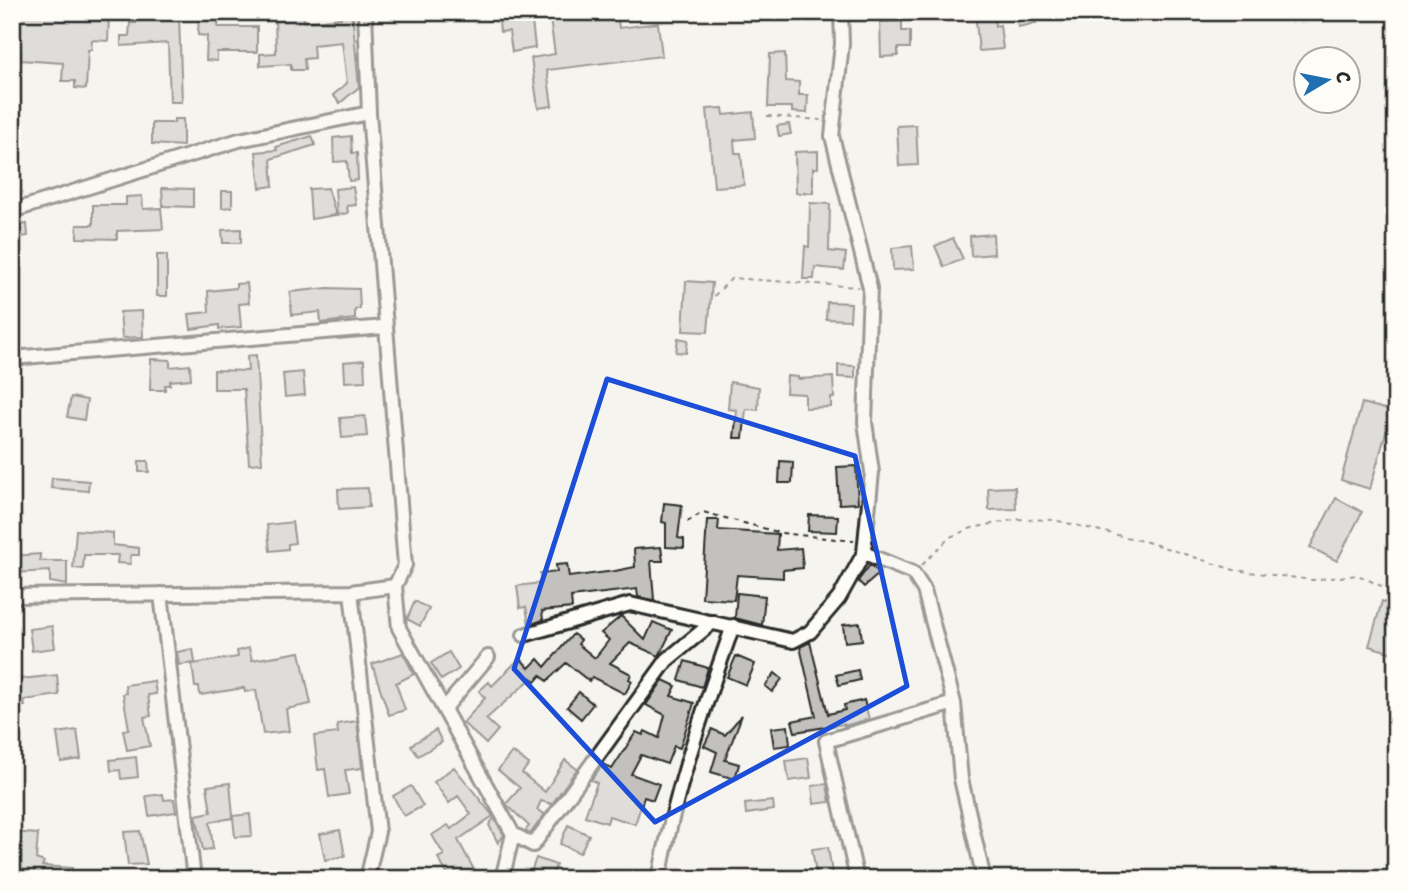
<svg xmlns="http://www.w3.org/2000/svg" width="1408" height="891" viewBox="0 0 1408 891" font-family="'Shantell Sans',sans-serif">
  <rect width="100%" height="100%" fill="#f5f4ef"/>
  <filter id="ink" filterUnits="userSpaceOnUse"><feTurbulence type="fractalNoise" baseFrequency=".0143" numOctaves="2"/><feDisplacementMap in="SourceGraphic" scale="14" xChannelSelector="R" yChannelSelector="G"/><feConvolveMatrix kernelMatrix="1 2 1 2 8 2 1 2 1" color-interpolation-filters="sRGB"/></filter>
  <g filter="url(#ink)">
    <path fill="#c2c1be" stroke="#2b2b2b" stroke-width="2" d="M18,12L109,15L108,41L92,40L91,50H88L86,89L75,88V81H62L63,63L20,60L21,53H16Z
      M136,12H146V16H179L182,102H170L168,43L121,46V36H129L130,23H136Z
      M199,12L219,14L218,27H257V52H217V61L206,60L207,36L198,35Z
      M340,12H352L359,87L340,103L333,95L347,83L342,42L313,45L314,58L304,59L305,70H291V64L260,66V54L276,53L275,17L304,16V22L341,18Z
      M498,12H531L535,48L512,52L509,31L500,32Z
      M549,12H617L619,28L658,23L662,56L547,70L552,106L538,108L531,58L555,54Z
      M975,12H994L995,26L1000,25L1003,49L979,51Z
      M1015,12H1034L1036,23L1018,27Z
      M902,21V31H910V48H898V56L881,57L880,22Z
      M785,53L786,81L799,82V95H808L807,113L792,112V107H768L770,54Z
      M723,108L724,115L753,112L755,138L734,140L735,153H741L744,185L714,187L707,109Z
      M174,119H183V146L152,144V123H174Z
      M789,124L791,134L779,136L777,126Z
      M916,125L918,165L899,166L897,126Z
      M312,136L315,145L271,159L273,186L260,188L256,152L277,150L276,147Z
      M351,136L352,153H357L358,180L349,181L347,161L334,162L333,138Z
      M818,151V168H813V193H796L795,152Z
      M353,187L356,205L347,206L348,213L337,215L335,189Z
      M162,188L193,189V207L163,206Z
      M328,188L336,215L311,219L309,189Z
      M222,191H232V207L222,208Z
      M142,196L143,209L161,208L163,229L117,231V239L77,238V225H93V205H126V197Z
      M810,203L830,204L829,251L846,253L844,270L815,267L814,279H803L805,246L809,247Z
      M27,224L28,236L14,238L12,226Z
      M241,229V243H223L222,230Z
      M993,234L994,254L971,256L970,236Z
      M953,238L963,259L944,267L935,246Z
      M912,246L914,269L893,270L892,248Z
      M157,255H167V296H157Z
      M686,281L712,283L708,332L683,331Z
      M247,283L249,303L239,304L241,327L219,329V325L191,329L189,314L209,312L208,291L236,288V284Z
      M328,288L359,289L360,309H355V319L321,323L320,312L292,315L290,292Z
      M827,302L851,303L850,320L826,319Z
      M142,311L143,337L122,338L120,312Z
      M678,338L688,340L686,353L676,352Z
      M256,355L262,463L249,464L244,389H214V370L248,371L247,356Z
      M151,359L170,360V367L190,365L191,379L170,381V385H165V390H150Z
      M364,360L365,381L345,382L344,362Z
      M838,365L855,366V378L838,377Z
      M303,372L305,395L285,397L283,374Z
      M787,376L798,377V379L833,377L834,398H831V407L805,408V394L786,393Z
      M730,382L759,387L758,410L746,409L743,438H734L737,410L728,409Z
      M71,397L87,400L84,420L67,417Z
      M1362,403L1392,411L1370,489L1341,480Z
      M365,416L367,436L342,438L340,418Z
      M139,461H148L149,472H139Z
      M780,461L793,462L792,483H779Z
      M856,466L858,503L839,504L837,467Z
      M52,478L89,481L88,491L51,488Z
      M1015,487L1016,509L989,510L988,488Z
      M368,488L369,507L339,509L338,489Z
      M1336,498L1362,512L1337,561L1310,547Z
      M664,503L682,505L678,538L684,539V548L666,547V523L662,522Z
      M809,515L838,516L837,532L808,531Z
      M707,520H719L718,530L778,534L777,550L801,548L803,568L783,570V578L737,575L734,600L702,598Z
      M292,522L295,543L288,544V549L270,551L267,525Z
      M76,530L113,533V545L139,548V555H131L130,564L117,563L118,555H84L83,569L73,568Z
      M661,547L663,561H651L654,600L638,597L637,589L571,597L572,608L542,611L543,620L529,625L526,607L520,608L517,586L541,583L540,574L557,572L556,565L567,564L569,577L615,571L635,567L634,549Z
      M40,554V561H67V585L50,582V571L12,573V556Z
      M870,565L880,573L864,587L858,581Z
      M1394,581L1396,582V654L1369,646L1382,601L1387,603Z
      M737,593L765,596L762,625L735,618Z
      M415,601L429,609L420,626L407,619Z
      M621,616L645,640L653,622L672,630L659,656L630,643L610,663L631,674L629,679L632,681L625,694L592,677L589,681L566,663L547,681L541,675L535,682L532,678L486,719L498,730L486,744L463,723L485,698L479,691L489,682L492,686L520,658L529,668L538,659L545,667L573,634L581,640L578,644L595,658L609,640L601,633Z
      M860,623L862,640L845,642L843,625Z
      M52,626L55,648L32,651L29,629Z
      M810,642L828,714L845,710L844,705L864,700L869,719L844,726V724L795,732L792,721L816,716L800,647Z
      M249,648L252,660L300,652L311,704L286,709L289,731L263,734L256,690L245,692L244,688L200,695L199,687H195L192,664L238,657L237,651Z
      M193,649L195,663L179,665L177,652Z
      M449,652L459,669L441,680L431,663Z
      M403,653L414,674L396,683L405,710L389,715L372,664Z
      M736,656L755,664L746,685L727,677Z
      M685,661L708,668L702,687L679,680Z
      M858,670L860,680L839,685L836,675Z
      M775,673L782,679L772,692L765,686Z
      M57,675L59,695L24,700L25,706L12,708V680Z
      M663,680L676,686L671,696L694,703L680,748L674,746L667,764L641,755L631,774L659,784L653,800L644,797L635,824L609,816L607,823L585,816L597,783L591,780L603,764L612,769L636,732L643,735L645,731L659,738L665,715L646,705Z
      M154,681L156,694L148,695L151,716L144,717L150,746L127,750L123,730L129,729L123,694L126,693L125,685Z
      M579,692L593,704L581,719L567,707Z
      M742,715L725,760L739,764L735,779L711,772L717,752L704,746L712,729L725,735Z
      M357,721L362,768L345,770L349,794L329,797L325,769L318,770L314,736L338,733L337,724Z
      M788,726L790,745L774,747L771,728Z
      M77,730L81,759L61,762L57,733Z
      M436,730L442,742L418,756L411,745Z
      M512,752L529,764L522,773L545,792L565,760L577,769L552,804L541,801L537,810L545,814L530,834L525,831L529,826L506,804L520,788L498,770Z
      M136,757L138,777L121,779L120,770L111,771L110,760Z
      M808,758L811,778L789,781L786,761Z
      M454,767L493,816L458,840L479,879H450L438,858L444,855L432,835L448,825L451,829L471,814L458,796L449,803L434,782Z
      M230,783L233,816L250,814L252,836L235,837L233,818L210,822L213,849L203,850L196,815L211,812L207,786Z
      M827,784L830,802L814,804L812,786Z
      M411,786L423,806L404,816L393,796Z
      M163,794L164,800L174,799L176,812L149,816L146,796Z
      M773,801L774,810L746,814L745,804Z
      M494,818L504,835L498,843L489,825Z
      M568,825L589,835L580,853L560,844Z
      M340,830L345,856L325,860L320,834Z
      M140,831L147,864L128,865L124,832Z
      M12,832L38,834L36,859L44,862L42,866L72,868L71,879H12Z
      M828,847L833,879H817L812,849Z
      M536,858L556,865L551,879L530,875Z"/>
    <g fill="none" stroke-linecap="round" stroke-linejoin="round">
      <g stroke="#2b2b2b" stroke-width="18">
        <path id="minor" d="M12,211L239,140L369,113
          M12,358L385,327
          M864,553L913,573L924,590L954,703L961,779L984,879
          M395,586L399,628L513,834L533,845L667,660L713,622
          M351,592L378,832L367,879
          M161,594L194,879
          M12,596L351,592L395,586L405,565L369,113L365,12
          M524,635L630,604L793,641L810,632L839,598L864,553L872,472L865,422L870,288L832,136L842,44L841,12
          M444,709L488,657
          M502,879L513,834
          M659,879C675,791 703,710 733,626
          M857,879L826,741L954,703"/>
      </g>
      <path stroke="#2b2b2b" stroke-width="2" stroke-dasharray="5 5" stroke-linecap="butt" d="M767,116L821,120
        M714,296L732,278L858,287
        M687,522L703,512L781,533L854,541
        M922,565L950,537L972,528L1018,519L1054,520L1147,542L1234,570L1312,580L1358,575L1396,593"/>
      <use href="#minor" stroke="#fdfcf7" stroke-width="12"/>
    </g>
  </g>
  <path d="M0 0H1408V891H0ZM607,379L855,456L907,686L655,822L514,669Z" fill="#f5f4ef" fill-opacity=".55" fill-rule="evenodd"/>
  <path fill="none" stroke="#1d4ed8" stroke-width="5" stroke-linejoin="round" d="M607,379L855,456L907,686L655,822L514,669Z"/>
  <rect width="1408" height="891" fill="none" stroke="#fdfcf7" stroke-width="42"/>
  <rect x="21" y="21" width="1366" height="849" fill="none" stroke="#2b2b2b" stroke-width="2.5" filter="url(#ink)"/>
  <g transform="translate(1327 80) rotate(80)"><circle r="33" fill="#fdfcf7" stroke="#a9a8a5" stroke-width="2"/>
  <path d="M0-5L12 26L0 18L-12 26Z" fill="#1f6fb2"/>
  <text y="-10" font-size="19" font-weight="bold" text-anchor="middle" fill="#2b2b2b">С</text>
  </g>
</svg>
